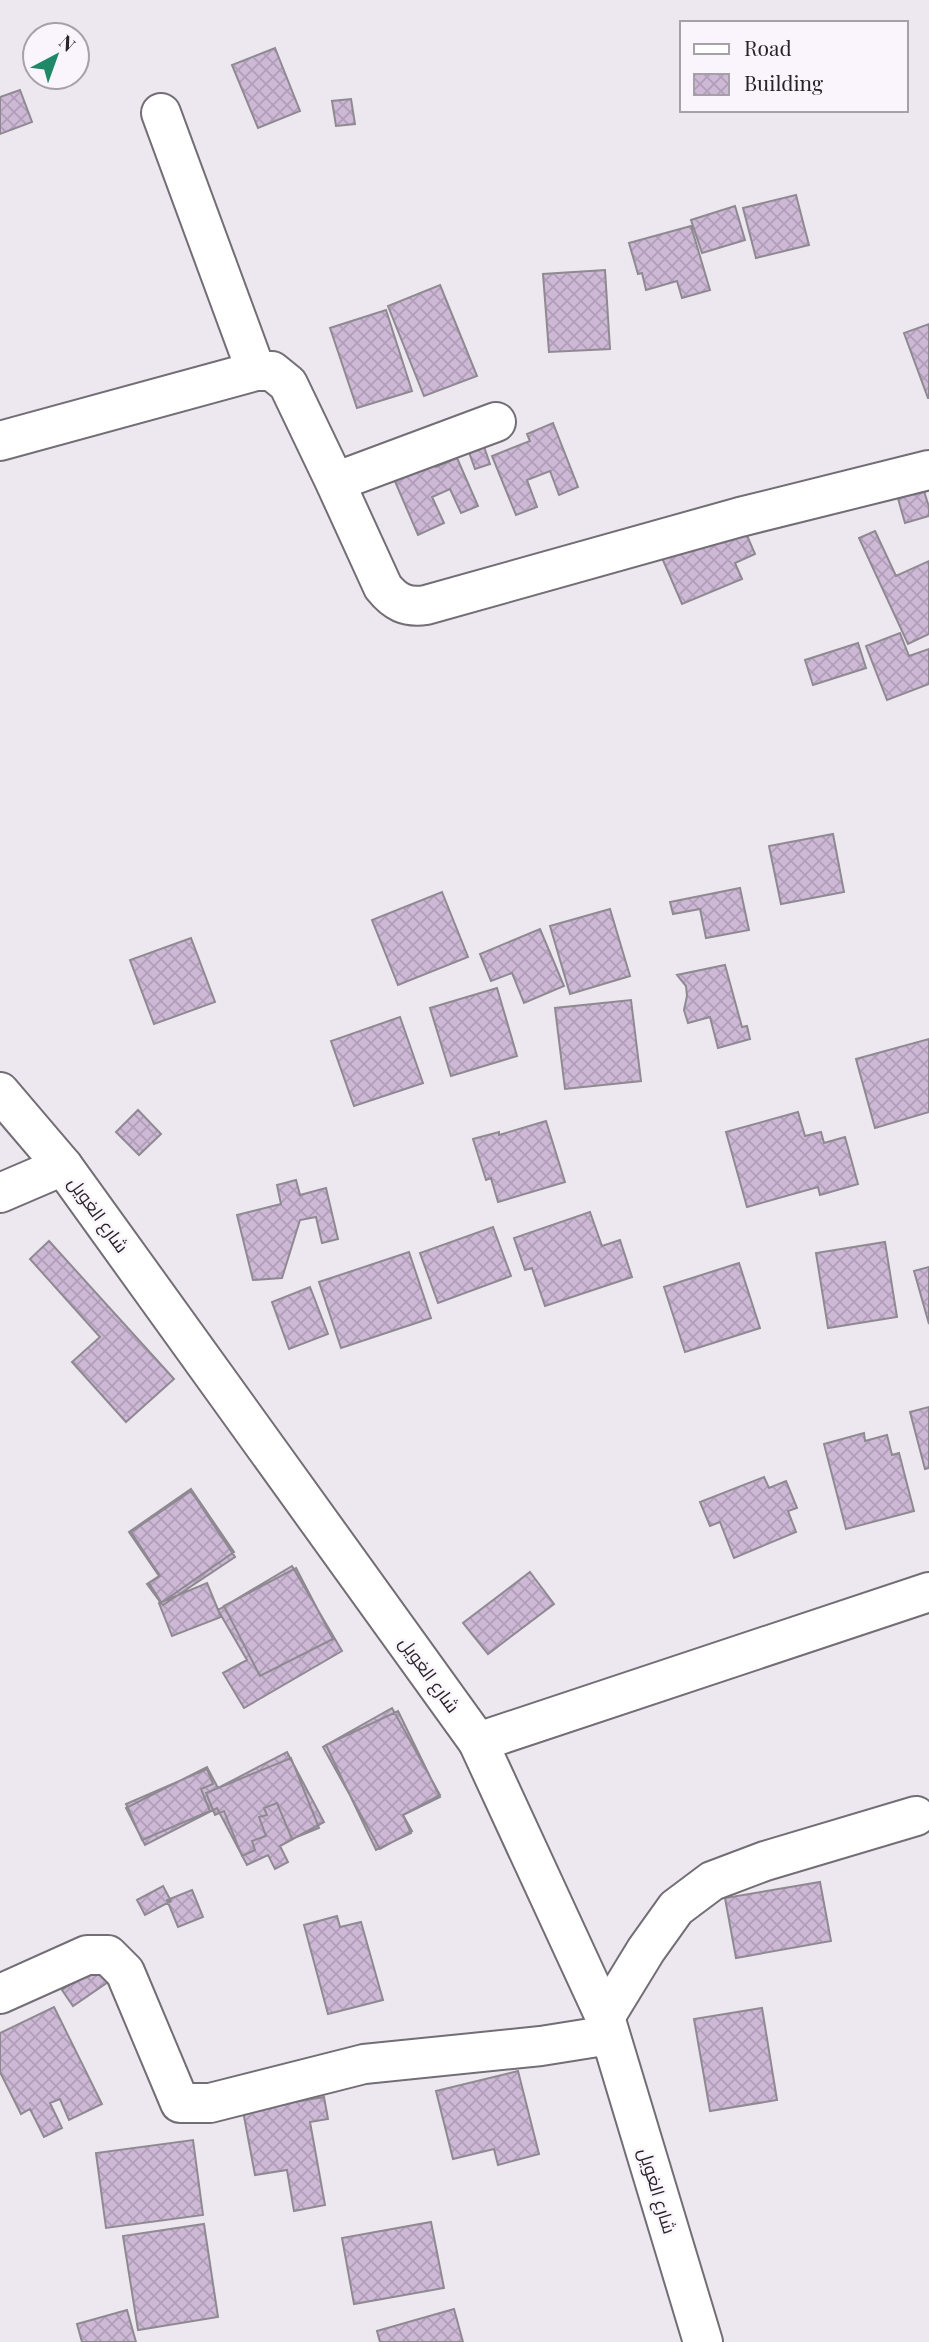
<svg xmlns="http://www.w3.org/2000/svg" width="929" height="2342" viewBox="0 0 929 2342" font-family="'Playfair Display',Cairo,serif">
  <defs>
    <pattern id="building-cross-hatch" width="8" height="8" patternUnits="userSpaceOnUse" patternTransform="scale(1.75)"><rect width="8" height="8" fill="#cdb8d6"/><path d="M0 0l8 8M0 8l8-8" fill="none" stroke="#b09eb8"/></pattern>
  </defs>
  <rect width="100%" height="100%" fill="#ede7ef"/>
  <path fill="url(#building-cross-hatch)" stroke="#8f8a91" stroke-width="2" d="M275,48L300,111L258,128L232,65Z
    M20,90L32,122L0,134V97Z
    M351,99L355,124L336,126L332,101Z
    M796,195L809,245L756,258L743,208Z
    M735,206L745,240L702,253L691,220Z
    M691,226L710,290L682,298L677,281L646,290L642,273L638,274L629,243Z
    M605,270L610,349L549,352L543,274Z
    M440,285L477,376L424,396L388,306Z
    M386,310L412,391L357,408L330,328Z
    M929,324V398H928L904,333Z
    M553,423L578,487L559,495L550,471L527,480L537,507L516,515L492,456L530,441L527,434Z
    M481,438L490,464L475,469L466,444Z
    M457,458L478,506L461,513L450,489L432,497L444,523L418,535L394,479L434,462L436,467Z
    M923,488L929,507V516L905,523L897,495Z
    M739,517L755,554L735,563L742,579L682,604L659,551Z
    M875,531L896,576L929,561V634L908,644L859,538Z
    M900,633L909,656L929,649V684L887,700L866,646Z
    M858,643L866,668L813,685L805,660Z
    M833,834L844,892L781,904L769,846Z
    M740,888L749,930L706,938L700,909L673,914L670,902Z
    M442,892L468,957L398,985L372,920Z
    M610,909L630,976L570,994L550,926Z
    M540,929L564,986L524,1003L512,973L491,981L480,954Z
    M191,938L215,1002L154,1024L130,960Z
    M725,965L742,1027L747,1026L750,1039L718,1048L710,1017L688,1023L684,1010L687,996L686,986L677,975Z
    M497,988L517,1056L451,1076L430,1008Z
    M631,1000L641,1081L565,1089L555,1008Z
    M400,1017L423,1083L354,1106L331,1041Z
    M929,1039V1112L875,1128L856,1059Z
    M138,1110L161,1134L139,1155L116,1132Z
    M798,1112L805,1136L821,1132L824,1143L845,1137L858,1184L820,1195L818,1187L747,1207L726,1132Z
    M546,1121L565,1182L498,1202L491,1178L486,1180L473,1139L499,1132V1135Z
    M296,1180L300,1195L326,1188L338,1239L322,1243L316,1217L300,1220L282,1278L253,1280L237,1215L281,1204L277,1185Z
    M590,1212L602,1246L620,1240L632,1277L545,1306L532,1268L525,1270L514,1238Z
    M493,1227L511,1276L438,1303L420,1253Z
    M49,1241L174,1379L126,1422L72,1362L100,1337L30,1259Z
    M885,1242L897,1317L828,1328L816,1253Z
    M409,1252L431,1318L341,1348L319,1282Z
    M739,1263L760,1328L685,1352L664,1287Z
    M929,1267V1324L914,1271Z
    M310,1287L328,1334L289,1349L272,1302Z
    M929,1407V1468L925,1469L910,1412Z
    M864,1433L865,1441L887,1435L892,1455L899,1453L914,1511L846,1529L824,1444Z
    M764,1477L769,1488L786,1481L797,1508L788,1511L796,1532L734,1558L720,1522L710,1526L700,1502Z
    M191,1489L234,1552L161,1603L147,1584L159,1576L129,1532Z
    M191,1491L235,1557L163,1605L149,1583L160,1576L131,1532Z
    M292,1566L342,1651L244,1708L223,1673L247,1660L218,1610Z
    M296,1568L333,1639L260,1676L224,1606Z
    M530,1572L554,1604L488,1654L463,1623Z
    M207,1583L221,1617L172,1636L159,1603Z
    M392,1708L440,1795L403,1815L412,1831L380,1849L323,1747Z
    M398,1711L440,1797L403,1815L411,1833L376,1850L326,1745Z
    M287,1752L324,1822L280,1846L288,1862L275,1869L268,1855L247,1865L217,1808L145,1845L126,1808L207,1767L218,1788Z
    M291,1758L319,1828L292,1839L277,1803L264,1808L267,1815L259,1817L266,1836L252,1841L255,1850L242,1856L224,1811L215,1815L206,1793Z
    M207,1769L213,1784L201,1789L210,1811L142,1840L126,1804Z
    M820,1882L831,1941L736,1958L725,1898Z
    M163,1886L171,1901L145,1915L137,1900Z
    M192,1890L203,1917L178,1927L167,1900Z
    M337,1916L340,1927L361,1922L383,2000L328,2014L304,1925Z
    M99,1964L111,1980L73,2006L62,1990Z
    M54,2007L102,2104L69,2120L60,2099L50,2103L62,2128L44,2137L30,2109L21,2114L0,2072V2033Z
    M762,2008L777,2100L710,2111L694,2019Z
    M518,2071L539,2154L498,2165L494,2149L453,2159L436,2091Z
    M324,2097L328,2119L310,2122L325,2205L294,2211L287,2170L255,2175L243,2111Z
    M193,2140L203,2215L106,2228L96,2153Z
    M431,2222L444,2288L354,2304L342,2238Z
    M204,2224L218,2317L138,2330L123,2236Z
    M454,2309L463,2342H380L377,2331Z
    M127,2310L136,2342H82L77,2324Z"/>
  <g fill="none" stroke-linecap="round" stroke-linejoin="round">
    <g stroke="#736e75" stroke-width="42">
      <path id="minor" d="M161,113L256,371
        M0,441L256,371H272L288,384L335,482L496,422
        M335,482L383,587C395,602 406,608 426,605L740,517L929,470
        M0,1193L63,1166
        M478,1742L929,1592
        M0,1994L87,1955H108L125,1972L180,2103H210L364,2064L541,2046L610,2035
        M605,2017L646,1950L676,1908L712,1881L765,1861L916,1816"/>
    </g>
    <g stroke="#736e75" stroke-width="42">
      <path id="tertiary" d="M0,1092L63,1166L478,1742L605,2017L703,2342"/>
    </g>
    <use href="#minor" stroke="#fff" stroke-width="38"/>
    <use href="#tertiary" stroke="#fff" stroke-width="38"/>
  </g>
  <g text-anchor="middle" stroke-width="5" stroke-linejoin="round" paint-order="stroke">
    <g font-size="18" fill="#262427" stroke="#faf5fc">
      <text transform="translate(98 1215) rotate(54)" y="6">شارع الغويل</text>
      <text transform="translate(429 1675) rotate(54)" y="6">شارع الغويل</text>
      <text transform="translate(657 2191) rotate(73)" y="6">شارع الغويل</text>
    </g>
  </g>
  <rect x="680" y="21" width="228" height="91" fill="#faf5fc" stroke="#a5a1a7" stroke-width="2"/>
  <rect x="694" y="44" width="35" height="10" fill="#ffffff" stroke="#a5a1a7" stroke-width="2"/>
  <text x="744" y="56" font-size="21" fill="#262427">Road</text>
  <rect x="694" y="74" width="35" height="21" fill="url(#building-cross-hatch)" stroke="#a5a1a7" stroke-width="2"/>
  <text x="744" y="91" font-size="21" fill="#262427">Building</text>
  <g transform="translate(56 56) rotate(41)"><circle r="33" fill="#faf5fc" stroke="#a5a1a7" stroke-width="2"/>
  <path d="M0-5L12 26L0 18L-12 26Z" fill="#1f8967"/>
  <text y="-10" font-size="19" font-weight="bold" text-anchor="middle" fill="#262427">N</text>
  </g>
</svg>
